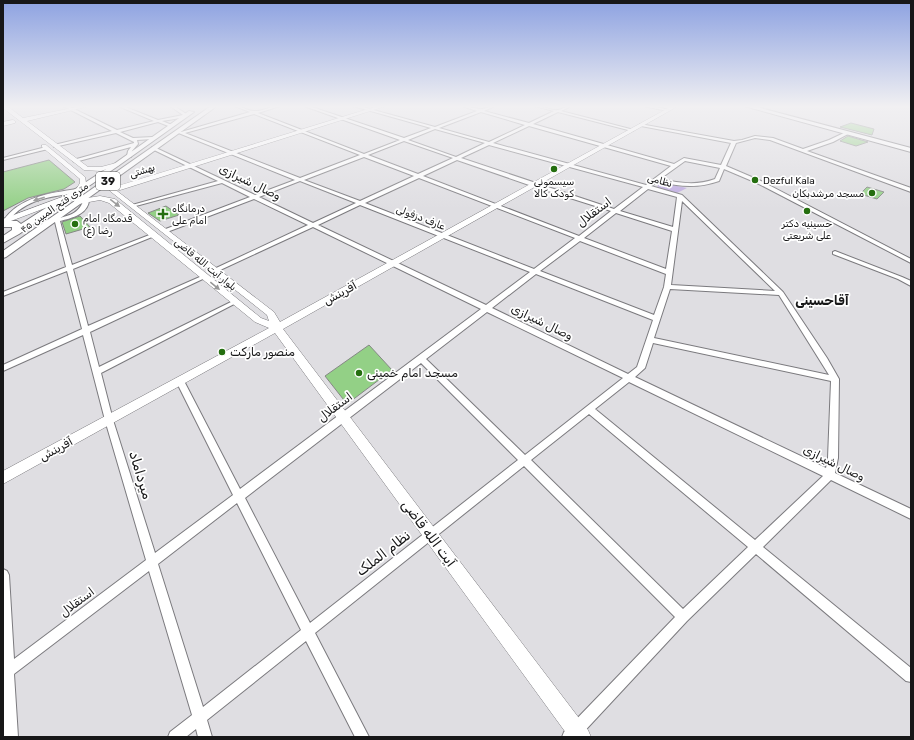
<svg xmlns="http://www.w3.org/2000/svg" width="914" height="740" viewBox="0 0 914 740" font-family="Rubik,Vazirmatn,sans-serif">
  <rect width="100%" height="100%" fill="#dfdee2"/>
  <path fill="#beabe1" d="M663,183L687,188L677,193L657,187L659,184Z"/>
  <path fill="#93d086" stroke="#858885" d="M851,123L874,129L872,135L840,127Z
    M848,136L868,142L856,146L840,141Z
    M49,160L75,182L64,189L28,198L3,211V172Z
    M867,187L884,192L877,199L860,194Z
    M166,206L179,215L160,221L148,213Z
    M80,216L90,227L66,234L62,222Z
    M369,345L392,370L347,404L325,376Z"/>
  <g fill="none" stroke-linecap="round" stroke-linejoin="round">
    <g stroke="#7b7a7e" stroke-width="2">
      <path id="street" d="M63,106H68L117,130L154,121L118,106H123L158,120L183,115L170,106H174L188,115C184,118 168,120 162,121L172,125L171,127L158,122L120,132L133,138L153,137L155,138L153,139L137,140L138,144L132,151L131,157L127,156L128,151L131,147L75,162L73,161V160L134,143V142L116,133L54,147V145L112,131Z
        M235,106C242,106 247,111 254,111C261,112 271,106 280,106L258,113L364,154L400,140L304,106H309L404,138L431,128L353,106H359L435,127L477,111L462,106C468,106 473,108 479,109C484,110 489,106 495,106L484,111L529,123L554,111L535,106C542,106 552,111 558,110C563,109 566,106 571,106L561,111L634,130L632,131L558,112L533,124L674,164L684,158L721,165L731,143L641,126L640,124L734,141L742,140L755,136L773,138L803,149L829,140L846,132H848V134L833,142L807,151L911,188V192L770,140L755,138L736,143L726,166L761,181L911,259V263L757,183L724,169L719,181C696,189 680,186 657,182L651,186L682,195L783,292L827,358L839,379L838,458L835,473L911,509V519L831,480L763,547L911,668V682L906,681L756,554L687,621L579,737H562L564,732L675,617L524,466L315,633L369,737H355L306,641L207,720L212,737H198L196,729L186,737H168L170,732L192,715L149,571L14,674L18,737H4L3,569L7,571L9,575L14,659L146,560L105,420L83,335L3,371V365L82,329L67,271L3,296V292L66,267L55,222H51V220C67,216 80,215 84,198L89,199C89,214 72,218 60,221L72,265L152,234L157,235L73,269L88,326L202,276L204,275L207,277L90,332L99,367L233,301L235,300L238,302L101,373L113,420L155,553L233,495L176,381L177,379L180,378L184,381L240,489L481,309L313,227L218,271H214V269L308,225L254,199L167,232H163V230L250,197L222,183L132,207V205L218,181L152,149V147H154L255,195L295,180L176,132L178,131L181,132L250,112ZM481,112L525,125L489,142L439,128ZM254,114L360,155L300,178L185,133ZM529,126L671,166L646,185L493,143ZM435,129L485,143L456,157L408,140ZM404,141L453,158L418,174L368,155ZM489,145L643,187L614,209L461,158ZM364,157L414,176L360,201L304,180ZM457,160L532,186L611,211L579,236L423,176ZM685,161L720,168L715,179C696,186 680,183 660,179ZM419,178L575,238L534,269L365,203ZM300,181L356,203L313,223L259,197ZM648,189L677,197L673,227L620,211ZM682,201L775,291L671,285ZM360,205L530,272L486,305L318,225ZM616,213L672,231L666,269L584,238ZM580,241L666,274L664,287L654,315L540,271ZM536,274L653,320L637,367L628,374L492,308ZM670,289L779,295L829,375L654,338ZM487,312L623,378L525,455L426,359ZM653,343L831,381L828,458L826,468L635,377L645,368ZM421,363L518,460L310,623L245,498ZM629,382L823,476L755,540L595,409ZM589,414L748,547L683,609L531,460ZM237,503L301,630L203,707L158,564Z
        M644,106H651L669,110L667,111Z
        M758,106H763L759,108Z
        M46,147L48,148V149L3,160V158Z
        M77,189L80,191L79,192C53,197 24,198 8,222L3,221C19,197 50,193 77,189Z
        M835,251L902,277L911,281V286L898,279L833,254V252Z"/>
    </g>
    <g stroke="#7b7a7e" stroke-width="1">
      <path id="secondary" d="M3,106H7L23,118L82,106H90L27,121L88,167H101L116,163L119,165L101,171L84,170L3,108Z
        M378,106H386L117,191L274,312L280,322L672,106H678L283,329L588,730L591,737H569L275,333L3,484V471L269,328L255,322L109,203L100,200L78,204L74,202L75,200L100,196L115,199L261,318L269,321L267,315L110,191L106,185L108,179L113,178L112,185L114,187Z
        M13,120L15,121V123L3,126V122Z
        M42,145H46L85,177L86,183L82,189L77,188L80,183V179L42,147Z
        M62,197H65L69,199L3,224V219Z"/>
    </g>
    <g stroke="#7b7a7e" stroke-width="2">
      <path id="primary" d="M211,106H217L6,257L3,258V251Z
        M744,106H753L911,148V152Z
        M189,111L194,112L118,166L19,234L3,243V236L12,230V227H3V221H17L21,224L114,164Z"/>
    </g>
    <use href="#street" fill="#fff" fill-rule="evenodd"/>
    <use href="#secondary" fill="#fff" fill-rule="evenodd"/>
    <use href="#primary" fill="#fff" fill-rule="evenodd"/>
  </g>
  <defs><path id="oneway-solid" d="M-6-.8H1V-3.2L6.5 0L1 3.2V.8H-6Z"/></defs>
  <g fill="#979797">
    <use href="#oneway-solid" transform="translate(39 199) rotate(162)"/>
    <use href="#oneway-solid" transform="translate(115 203) rotate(37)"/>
    <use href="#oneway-solid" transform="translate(215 286) rotate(39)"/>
  </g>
  <linearGradient id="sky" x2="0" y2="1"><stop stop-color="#8da2e1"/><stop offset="0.51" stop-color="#f1f0f2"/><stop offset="1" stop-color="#f1f0f2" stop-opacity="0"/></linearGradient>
  <rect width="914" height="209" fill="url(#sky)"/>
  <g fill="#246e0f" stroke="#fff" stroke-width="1.5">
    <circle cx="554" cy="169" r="4"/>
    <circle cx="755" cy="180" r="4"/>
    <circle cx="872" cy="193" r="4"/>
    <circle cx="807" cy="211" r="4"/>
    <path d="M161 208h4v4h4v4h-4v4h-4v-4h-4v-4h4z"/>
    <circle cx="75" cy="224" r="4"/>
    <circle cx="222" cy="352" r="4"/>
    <circle cx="359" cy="373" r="4"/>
  </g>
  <g text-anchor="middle" stroke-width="3.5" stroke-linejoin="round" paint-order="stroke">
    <g font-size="10" fill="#171718" stroke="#fff">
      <text transform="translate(142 170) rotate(-17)" y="4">بهشتی</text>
      <text transform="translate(660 180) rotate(15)" y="4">نظامی</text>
      <text transform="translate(54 207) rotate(-35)" y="4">۴۵ متری فتح المبین</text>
      <text transform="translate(421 217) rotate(21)" y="4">عارف دزفولی</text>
      <text transform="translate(206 264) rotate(39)" y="4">بلوار آیت الله قاضی</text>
    </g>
    <g font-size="10" fill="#171718" stroke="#fff" text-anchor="start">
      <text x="763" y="184">Dezful Kala</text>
      <text x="554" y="185" text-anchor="middle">سیسمونی<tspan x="554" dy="12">کودک کالا</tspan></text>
      <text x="864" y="197" text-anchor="end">مسجد مرشدبکان</text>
      <text x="172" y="212">درمانگاه<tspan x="172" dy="12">امام علی</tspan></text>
      <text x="83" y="222">قدمگاه امام<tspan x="83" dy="12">رضا (ع)</tspan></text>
      <text x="807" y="227" text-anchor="middle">حسینیه دکتر<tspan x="807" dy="12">علی شریعتی</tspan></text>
    </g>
    <rect fill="#fff" stroke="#5d5d5d" stroke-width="1" x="96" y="172" width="24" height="18" rx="3"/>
    <g font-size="11" font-weight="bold" fill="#171718">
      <text x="108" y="185">39</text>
    </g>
    <g font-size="12" fill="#171718" stroke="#fff">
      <text transform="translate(250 182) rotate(26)" y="4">وصال شیرازی</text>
      <text transform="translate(594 212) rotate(-37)" y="4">استقلال</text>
      <text transform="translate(340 293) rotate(-29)" y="4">آفرینش</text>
      <text transform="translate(542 322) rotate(26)" y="4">وصال شیرازی</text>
      <text transform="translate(335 407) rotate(-37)" y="4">استقلال</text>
      <text transform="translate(56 449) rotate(-29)" y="4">آفرینش</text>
      <text transform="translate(834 463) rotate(26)" y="4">وصال شیرازی</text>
      <text transform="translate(77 602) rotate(-37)" y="4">استقلال</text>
    </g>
    <g font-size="12" fill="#171718" stroke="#fff" text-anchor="start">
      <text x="230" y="356">منصور مارکت</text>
      <text x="367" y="377">مسجد امام خمینی</text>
    </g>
    <g font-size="13" font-weight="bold" fill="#171718" stroke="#fff">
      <text x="822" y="305">آقاحسینی</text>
    </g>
    <g font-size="14" fill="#171718" stroke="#fff">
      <text transform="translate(141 475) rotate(73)" y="5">میرداماد</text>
      <text transform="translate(429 533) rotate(53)" y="5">آیت الله قاضی</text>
      <text transform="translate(383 553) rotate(-38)" y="5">نظام الملک</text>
    </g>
  </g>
  <rect width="914" height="740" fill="none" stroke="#171718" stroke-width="8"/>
</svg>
